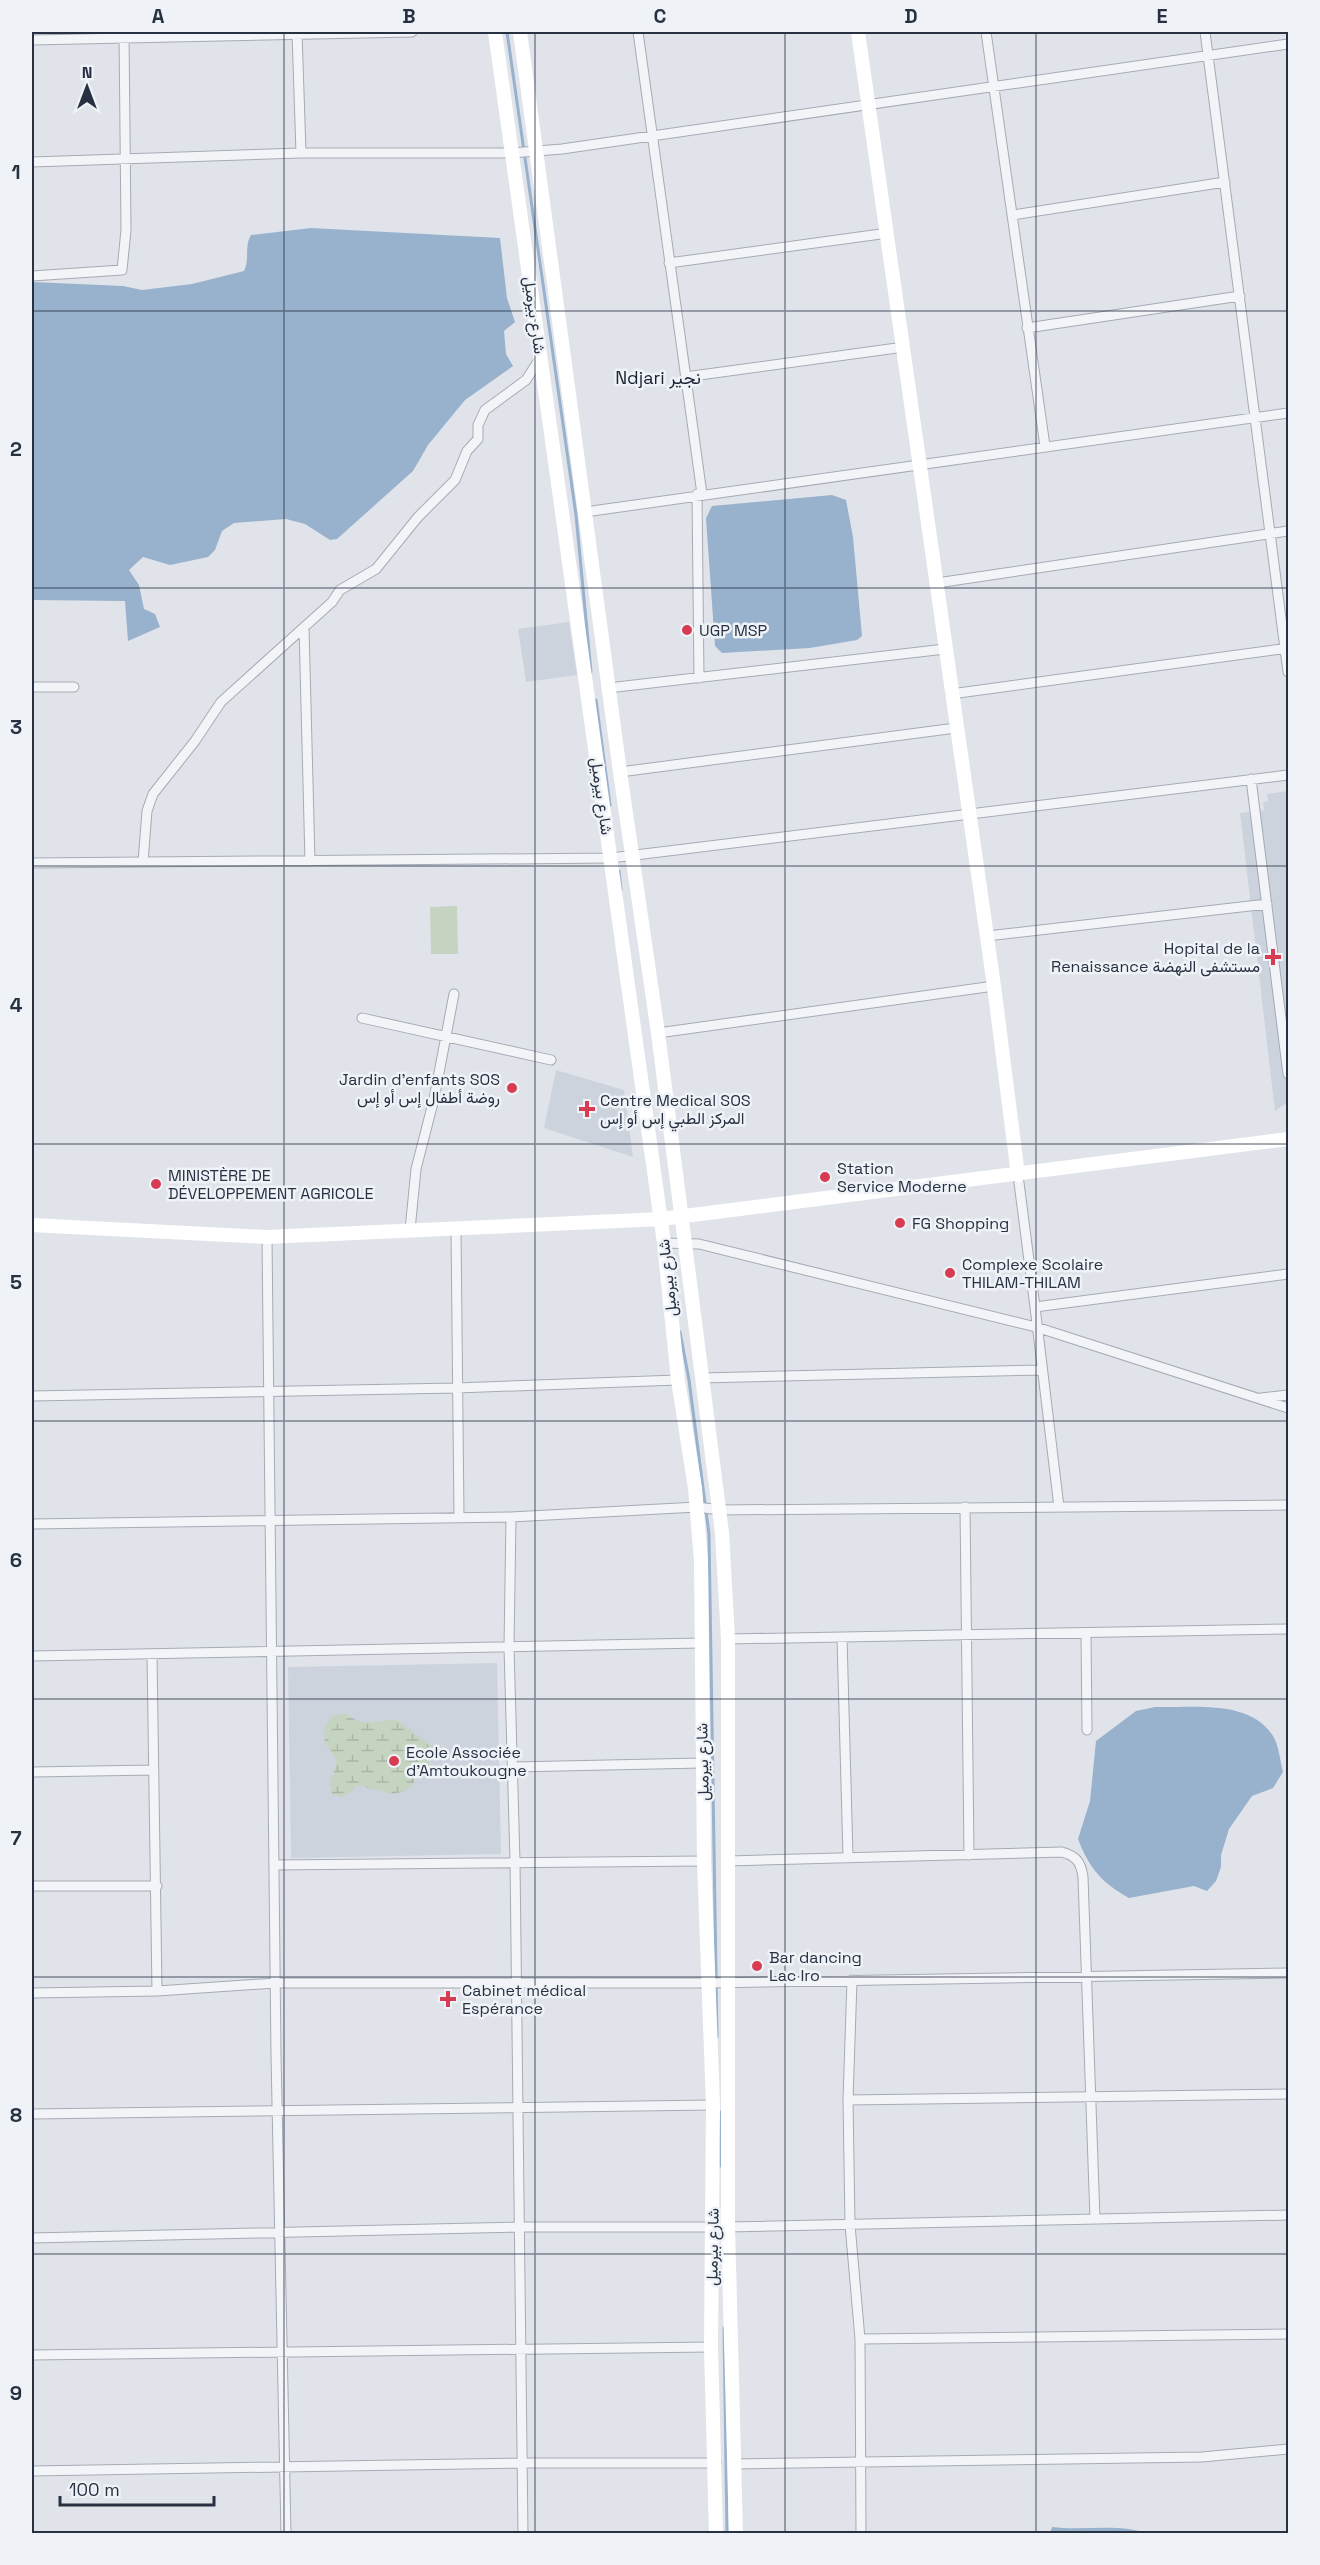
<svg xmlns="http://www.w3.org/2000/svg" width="1320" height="2565" viewBox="0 0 1320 2565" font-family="'Space Grotesk',Vazirmatn,sans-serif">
  <defs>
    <pattern id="wetland-marsh" width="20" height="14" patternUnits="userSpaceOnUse" patternTransform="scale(1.5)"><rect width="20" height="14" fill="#c5d4c0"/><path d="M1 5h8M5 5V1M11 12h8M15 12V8" fill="none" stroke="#a9b6a6"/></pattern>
  </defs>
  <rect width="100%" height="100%" fill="#e0e4ea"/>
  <path fill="#cdd3dc" d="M569,622L577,675L526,682L518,629Z
    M1288,791V1102L1275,1111L1240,813L1264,810L1263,802L1268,801L1267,794Z
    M556,1070L624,1090L633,1157L544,1128Z
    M497,1663L501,1854L291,1858L288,1667Z"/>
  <path fill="url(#wetland-marsh)" d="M346,1713C361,1729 377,1719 397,1720L433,1747L429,1766L416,1775L413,1785L405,1791L393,1794L357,1785L352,1792L341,1797L332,1794L330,1784L337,1762C328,1742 316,1741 331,1717Z"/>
  <path fill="#c5d4c0" d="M457,906L458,954H431L430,907Z"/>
  <path fill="#98b1cc" d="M311,228L500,238L507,298L515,322L504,331L506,354L513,366L465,400L428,445L413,471L337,539L330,540L305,524L286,519L234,523L222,531L215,550L208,557L170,565L143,557L129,570L139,585L144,609L155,614L160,627L128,641L125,601L32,600V282L123,286L142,290L192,284L244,271C250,260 244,246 251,235Z
    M832,495L846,500L853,537L862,636L857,640L810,648L722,653L715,646L706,518L712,506Z
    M1155,1707C1193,1708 1250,1699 1273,1736C1279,1745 1280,1761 1283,1772L1273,1788L1252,1796L1229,1829L1221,1855V1867L1216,1881L1207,1891L1194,1886L1129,1898C1102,1883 1089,1868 1078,1839L1090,1801L1096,1741L1136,1711Z
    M1052,2527C1082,2531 1118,2523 1146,2533H1050Z"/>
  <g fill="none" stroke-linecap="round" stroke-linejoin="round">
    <path stroke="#98b1cc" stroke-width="3" d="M507,32L576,515L591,672
      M596,700L610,805
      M619,871L621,890
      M680,1332L689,1380L709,1534L717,2037
      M720,2112L721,2166
      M724,2328L727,2534"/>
    <g stroke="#a5abb4" stroke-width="11">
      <path id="street" d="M297,32L301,153
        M638,32L702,494
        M986,32L1045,446
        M1205,32L1288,672
        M32,40L412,32
        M32,162L301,153H512L562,149L1288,44
        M1013,215L1225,182
        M669,263L888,233
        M32,276L122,270L126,230L124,32
        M1027,328L1240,296
        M685,377L904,347
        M697,494L699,678
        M585,512L1288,413
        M937,583L1288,531
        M304,627L310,861
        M32,687H74
        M608,688L945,649
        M951,694L1288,648
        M620,772L956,728
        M1251,779L1288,1074
        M143,862L147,811L153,794L195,741L221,702L332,602L340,590L376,569L418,517L455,480L467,451L478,439V425L485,410L526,380L541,357
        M32,863L611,858L1288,775
        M987,936L1267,904
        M362,1018L551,1060
        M658,1033L994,986
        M1018,1175L1035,1307
        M410,1230L416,1169L434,1099L454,994
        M456,1230L459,1517
        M267,1237L276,2055L286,2534
        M664,1243L699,1244L1036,1327L1288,1408
        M701,1378L1041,1370
        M32,1396L456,1388L678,1380
        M1261,1398L1288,1395
        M965,1507L969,1855
        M1059,1507L1035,1307L1288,1274
        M511,1517L509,1647L515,1861L523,2534
        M32,1524L511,1517L697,1507L720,1510L1288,1505
        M1086,1634L1087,1730
        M842,1638L848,1856
        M728,1639L1288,1629
        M152,1654L157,1991
        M32,1656L701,1643
        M513,1767L702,1763
        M32,1772L154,1770
        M728,1861L1062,1852C1076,1856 1081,1862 1083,1877L1095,2219
        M274,1865L704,1861
        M32,1886H157
        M852,1980L848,2100L850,2225L860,2339L861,2534
        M32,1993L157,1991L275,1983H709L1288,1973
        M848,2100L1288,2094
        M32,2114L713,2105
        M32,2238L519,2227H728L1288,2215
        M860,2339L1288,2334
        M32,2355L711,2347
        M734,2464L1202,2457L1288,2449
        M32,2471L522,2463H716"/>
    </g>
    <use href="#street" stroke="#f3f4f8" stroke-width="9"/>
    <path stroke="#fff" stroke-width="14" d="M495,32L664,1243L678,1380L695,1488L701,1561L704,1861L713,2105L711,2347L716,2534
      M520,32L620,772L658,1033L722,1533L728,1639V2227L736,2534
      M858,32L994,986L1018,1175
      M32,1225L267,1237L661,1219L1288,1139"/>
  </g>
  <path fill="none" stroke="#273142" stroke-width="1.5" stroke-opacity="0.55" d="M284,32V2534M535,32V2534M785,32V2534M1036,32V2534M32,311H1288M32,588H1288M32,866H1288M32,1144H1288M32,1421H1288M32,1699H1288M32,1977H1288M32,2254H1288"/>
  <g fill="#d73c53" stroke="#eff3f7" stroke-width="2">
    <circle cx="687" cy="630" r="6"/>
    <path d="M1270 948h6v6h6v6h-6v6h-6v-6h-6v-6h6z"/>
    <circle cx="512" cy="1088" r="6"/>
    <path d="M584 1100h6v6h6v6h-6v6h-6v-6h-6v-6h6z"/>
    <circle cx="825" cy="1177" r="6"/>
    <circle cx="156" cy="1184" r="6"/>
    <circle cx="900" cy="1223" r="6"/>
    <circle cx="950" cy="1273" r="6"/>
    <circle cx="394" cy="1761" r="6"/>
    <circle cx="757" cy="1966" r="6"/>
    <path d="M445 1990h6v6h6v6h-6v6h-6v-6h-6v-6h6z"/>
  </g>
  <g text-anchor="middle" stroke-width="5" stroke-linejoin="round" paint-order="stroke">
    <g font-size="16" fill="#273142" stroke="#eff3f7">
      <text transform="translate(535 315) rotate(82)" y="6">شارع بيرميل</text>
      <text transform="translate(602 796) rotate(82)" y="6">شارع بيرميل</text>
      <text transform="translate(667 1278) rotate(-96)" y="6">شارع بيرميل</text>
      <text transform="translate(702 1762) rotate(-91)" y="6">شارع بيرميل</text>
      <text transform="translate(712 2247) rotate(-89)" y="6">شارع بيرميل</text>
    </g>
    <g font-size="16" fill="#273142" stroke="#eff3f7" text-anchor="start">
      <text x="699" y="636">UGP MSP</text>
      <text x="1260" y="954" text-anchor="end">Hopital de la<tspan x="1260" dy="18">Renaissance مستشفى النهضة</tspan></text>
      <text x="500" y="1085" text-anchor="end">Jardin d'enfants SOS<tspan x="500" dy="18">روضة أطفال إس أو إس</tspan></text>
      <text x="600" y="1106">Centre Medical SOS<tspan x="600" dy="18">المركز الطبي إس أو إس</tspan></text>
      <text x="837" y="1174">Station<tspan x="837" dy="18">Service Moderne</tspan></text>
      <text x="168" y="1181">MINISTÈRE DE<tspan x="168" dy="18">DÉVELOPPEMENT AGRICOLE</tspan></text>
      <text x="912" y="1229">FG Shopping</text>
      <text x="962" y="1270">Complexe Scolaire<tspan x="962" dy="18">THILAM-THILAM</tspan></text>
      <text x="406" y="1758">Ecole Associée<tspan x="406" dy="18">d'Amtoukougne</tspan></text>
      <text x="769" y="1963">Bar dancing<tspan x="769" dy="18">Lac Iro</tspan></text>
      <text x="462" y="1996">Cabinet médical<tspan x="462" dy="18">Espérance</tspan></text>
    </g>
    <g font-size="18" fill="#192233" stroke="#eff3f7">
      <text x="658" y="384">Ndjari نجير</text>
    </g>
  </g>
  <rect width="1320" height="2565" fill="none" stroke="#eff3f7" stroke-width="66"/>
  <g transform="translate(87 87)" stroke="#eff3f7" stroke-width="4.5" paint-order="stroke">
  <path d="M0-4.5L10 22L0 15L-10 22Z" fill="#273142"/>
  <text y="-9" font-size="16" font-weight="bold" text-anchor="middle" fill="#273142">N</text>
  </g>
  <path d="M60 2496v9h154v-9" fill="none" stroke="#273142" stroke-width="3"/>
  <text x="69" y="2496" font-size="18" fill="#273142" stroke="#eff3f7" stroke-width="4.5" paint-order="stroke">100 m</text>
  <rect x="33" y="33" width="1254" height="2499" fill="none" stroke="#273142" stroke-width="2"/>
  <g font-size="20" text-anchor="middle" font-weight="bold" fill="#273142">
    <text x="158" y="23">A</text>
    <text x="409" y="23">B</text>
    <text x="660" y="23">C</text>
    <text x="911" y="23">D</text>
    <text x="1162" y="23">E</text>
    <text x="16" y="179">1</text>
    <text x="16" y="456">2</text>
    <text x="16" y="734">3</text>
    <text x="16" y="1012">4</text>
    <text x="16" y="1289">5</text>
    <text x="16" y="1567">6</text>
    <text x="16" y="1845">7</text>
    <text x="16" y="2122">8</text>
    <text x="16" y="2400">9</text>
  </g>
</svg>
